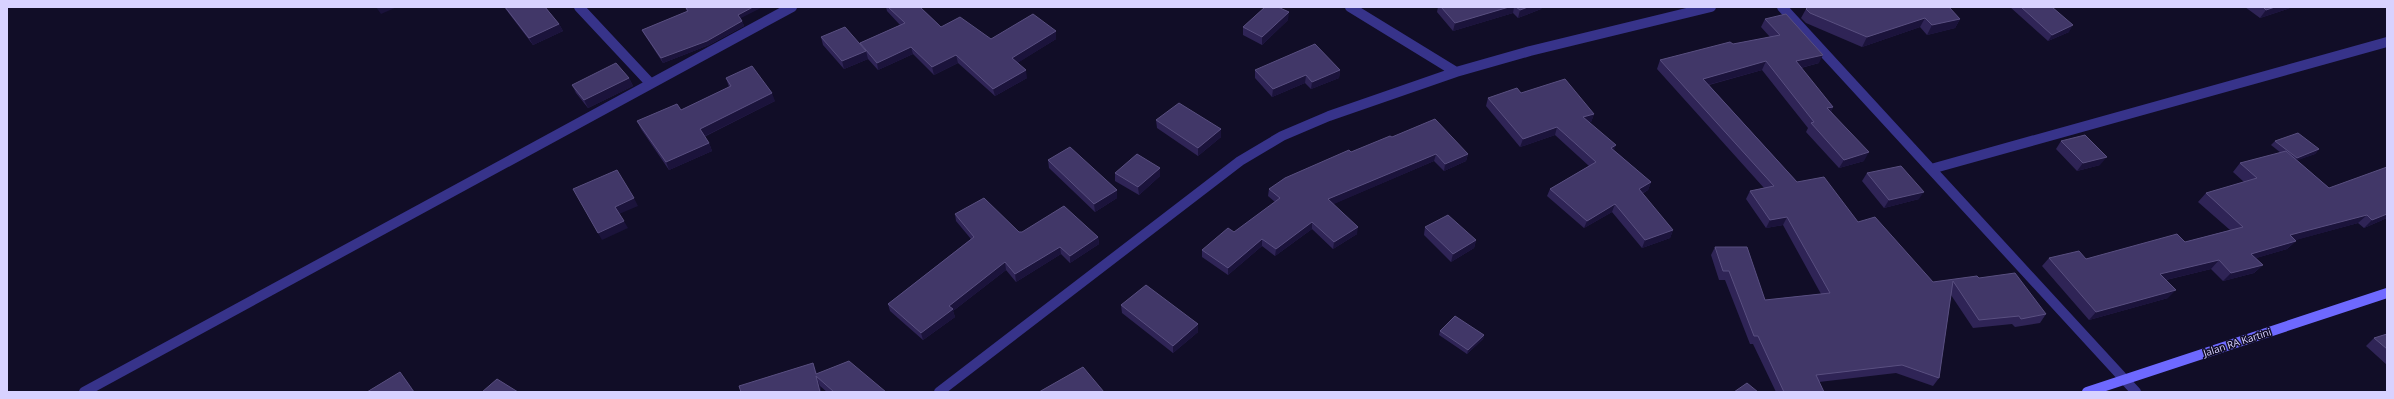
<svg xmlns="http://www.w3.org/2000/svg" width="2394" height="399" viewBox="0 0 2394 399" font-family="'Open Sans',sans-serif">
  <rect width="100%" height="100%" fill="#110d27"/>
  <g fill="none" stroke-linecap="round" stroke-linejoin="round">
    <path stroke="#37338a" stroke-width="10" d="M579,7L650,83"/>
    <path stroke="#37338a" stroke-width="10" d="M1350,7L1456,72
      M1782,7L2136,392
      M1931,169L2387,42
      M84,392L792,7
      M939,392L1240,161L1282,136L1329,116L1456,72L1530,51L1711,7"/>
    <path stroke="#6e69ff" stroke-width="10" d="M2087,392L2387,293"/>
  </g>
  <path fill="#2f2456" d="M504,7H545L559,24L563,31L533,45Z
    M886,7H920L941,27L991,39H1056L1017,63L1027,78L995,96L958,63L934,75L913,54L878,70L868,59L844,69L823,45L821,37L860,43L900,25L887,11Z
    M1438,7H1542L1541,9L1518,18L1513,13L1453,31L1437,12Z
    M2010,7H2052L2069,32L2048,41Z
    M2245,7H2291L2290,8L2260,18Z
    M686,8L740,19L742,21L744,26L709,45L663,63L644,34L642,30L687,12Z
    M1806,9L1960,19L1955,28L1927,35L1920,27L1862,47L1806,23L1801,18Z
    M1765,19L1819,63L1801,68L1833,107L1831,111L1864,161L1839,168L1806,132L1808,128L1762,70L1709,85L1797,182L1858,222L1933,282L1979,278L2046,314L2040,323L2015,327L2012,324L1973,328L1951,295L1939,378L1933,386L1896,373L1819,382L1824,392H1776L1753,344H1750L1725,280H1719L1711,255L1715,247L1765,300L1821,294L1783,225L1766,228L1746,199L1750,191L1764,188L1657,69L1660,60L1733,44L1770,37L1761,27Z
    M1288,20L1262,45L1243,35V27Z
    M1255,70H1340L1339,78L1311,89L1305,83L1272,97L1255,78Z
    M629,78L633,86L588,108L576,93L572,85Z
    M726,78L775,101L704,137L709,143L712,151L669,170L641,129L637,121L681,110L729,87Z
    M1521,93L1594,114L1591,122H1589L1614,150L1651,182L1648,190L1642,194L1673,230L1670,238L1642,248L1612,212L1584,228L1547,196L1550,189L1589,166L1555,135L1520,147L1486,106L1488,98Z
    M1156,120L1221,129V137L1198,156L1157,128Z
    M1392,137L1468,154L1466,161L1444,171L1434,161L1333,204L1357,234L1333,249L1312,229L1275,256L1262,246L1228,275L1202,257V250L1234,232L1275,202L1268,196L1269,189L1351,152Z
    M2061,141L2100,165L2077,171L2056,149Z
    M2275,141L2319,149L2315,154L2297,160L2329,188L2387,218L2364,228L2358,223L2295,240L2296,241L2287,249L2256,258L2263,265L2254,273L2223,281L2211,269L2166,280L2168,298L2089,320L2042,266L2049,258L2086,259L2185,242L2230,230L2198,202L2206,193L2244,182L2233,172L2240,163L2281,153L2271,145Z
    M1048,160L1117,198L1095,212L1049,168Z
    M1160,168V176L1139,195L1115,181V173Z
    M1867,173L1919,199L1884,208L1862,181Z
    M955,214L1019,232L1098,237L1099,244L1070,263L1061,254L1016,282L1006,270L953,311L955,317L923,340L890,311L888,304L971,239L956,221Z
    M1425,227L1476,240L1474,248L1451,262L1424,235Z
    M1121,305L1198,332L1173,353L1122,313Z
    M1440,331L1484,335L1483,339L1467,354L1439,335Z
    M2387,334V365L2366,346L2374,338Z
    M817,374L886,392H827L820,386L821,392H741Z"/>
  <path fill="#1b133b" d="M376,7H397L381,14Z
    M753,7H763L739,19L738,15Z
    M1509,7H1514L1513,13L1453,31L1455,23Z
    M1528,7H1542L1541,9L1518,18L1520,10Z
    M2275,7H2291L2290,8L2260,18L2266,10Z
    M1289,12L1288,20L1262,45V37Z
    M1925,18L1920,27L1862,47L1867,37Z
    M1960,19L1955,28L1927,35L1932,25Z
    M742,21L744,26L709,45L663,63L661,58Z
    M559,24L563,31L533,45L529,38Z
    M2073,25L2069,32L2048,41L2052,35Z
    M1056,31V39L1013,66L1012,58Z
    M911,47L913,54L878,70L877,63Z
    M866,51L868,59L844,69L842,61Z
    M956,55L958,63L934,75L932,67Z
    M1823,55L1819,63L1792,70L1796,61Z
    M1766,61L1762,70L1700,87L1703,79Z
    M1026,70L1027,78L995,96L993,89Z
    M1340,70L1339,78L1311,89L1312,82Z
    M1306,75L1305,83L1272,97L1273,89Z
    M629,78L633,86L588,108L584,100Z
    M772,93L775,101L703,137L700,129Z
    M1833,107L1829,115L1827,108Z
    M1594,114L1591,122L1581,125L1583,117Z
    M1557,127L1555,135L1520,147L1523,139Z
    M1221,129V137L1198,156V148Z
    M709,143L712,151L669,170L666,162Z
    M1616,145L1613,153L1611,148Z
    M2319,149L2315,154L2293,162L2297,158Z
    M1869,152L1864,161L1839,168L1844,160Z
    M1436,154L1434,161L1327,207L1328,199Z
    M1468,154L1466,161L1444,171L1445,164Z
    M2107,157L2100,165L2077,171L2083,163Z
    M1160,168V176L1139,195L1138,187Z
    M1651,182L1648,190L1635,197L1639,189Z
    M1117,190V198L1095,212L1094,204Z
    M1924,192L1919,199L1884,208L1889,200Z
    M634,198L638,206L619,214L615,207Z
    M1615,204L1612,212L1584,228L1587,221Z
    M2387,214V218L2364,228L2372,220Z
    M2367,215L2358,223L2281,244L2290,235Z
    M1787,217L1783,225L1766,228L1770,220Z
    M624,221L628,228L602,240L598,233Z
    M1312,222V229L1275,256L1276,249Z
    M1358,227L1357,234L1333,249L1334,242Z
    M1673,230L1670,238L1642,248L1645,240Z
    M1098,237L1099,244L1070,263V256Z
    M1262,239V246L1228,275V268Z
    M1476,240L1474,248L1451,262L1453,254Z
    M2296,241L2287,249L2243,262L2251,254Z
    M1060,247L1061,254L1016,282L1015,274Z
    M2219,260L2211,269L2153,283L2160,274Z
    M1005,262L1006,270L953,311L955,317L923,340L921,333L949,306Z
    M2263,265L2254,273L2223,281L2231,273Z
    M2176,290L2168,298L2089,320L2096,312Z
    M1198,324V332L1173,353V346Z
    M1484,335L1483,339L1467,354L1468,350Z
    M813,363L817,373L818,378L816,374Z
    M400,372L408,382L415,392H414Z
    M816,376L820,386L821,392H820Z"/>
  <path fill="#413768" stroke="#594f80" d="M505,7H545L559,24L529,38Z
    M690,7H753L738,15L742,21L707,41L661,58L642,30L688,11L686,8Z
    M888,7H920L941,27L960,17L991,39L1033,14L1056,31L1012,58L1026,70L993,89L956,55L932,67L911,47L877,63L860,43L905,23Z
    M1265,7H1278L1289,12L1262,37L1243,27Z
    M1441,7H1509L1455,23Z
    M1516,7H1528L1520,10Z
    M1808,7H1949L1960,19L1932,25L1925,18L1867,37L1810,13L1806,9Z
    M2021,7H2052L2073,25L2052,35Z
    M2263,7H2275L2266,10Z
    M1786,14L1823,55L1796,61L1833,107L1827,108L1869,152L1844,160L1811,123L1814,122L1766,61L1703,79L1797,182L1824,177L1858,222L1875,217L1933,282L1977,276L1979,278L2015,273L2046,314L2021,319L2019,316L1979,320L1953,281L1939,378L1902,365L1816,375L1824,392H1784L1758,336H1754L1729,271H1723L1715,247H1747L1765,300L1830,293L1787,217L1770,220L1750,191L1774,186L1660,60L1730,42L1733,44L1780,35L1765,19Z
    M845,27L866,51L842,61L821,37Z
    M1315,44L1340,70L1312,82L1306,75L1273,89L1255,70Z
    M616,63L629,78L584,100L572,85Z
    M752,66L772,93L700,129L709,143L666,162L637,121L677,104L681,110L731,86L726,78Z
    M1565,79L1594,114L1583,117L1616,145L1611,148L1651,182L1639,189L1673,230L1645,240L1615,204L1587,221L1550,189L1596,162L1557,127L1523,139L1488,98L1517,88L1521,93Z
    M1179,103L1221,129L1198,148L1156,120Z
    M1435,119L1468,154L1445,164L1436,154L1328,199L1358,227L1334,242L1312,222L1276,249L1262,239L1228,268L1202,250L1228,228L1234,232L1280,198L1269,189L1285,178L1349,150L1351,152L1390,136L1392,137Z
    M2298,133L2319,149L2297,158L2275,141Z
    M2085,135L2107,157L2083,163L2061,141Z
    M1070,147L1117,190L1094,204L1048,160Z
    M2286,151L2329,188L2387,167V214L2372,220L2367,215L2290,235L2296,241L2251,254L2263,265L2231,273L2219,260L2160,274L2176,290L2096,312L2049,258L2079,251L2086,259L2177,234L2185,242L2243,227L2206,193L2257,178L2240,163Z
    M1137,154L1160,168L1138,187L1115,173Z
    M1901,166L1924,192L1889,200L1867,173Z
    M617,170L634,198L615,207L624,221L598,233L573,189Z
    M984,198L1019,232H1022L1064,206L1098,237L1070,256L1060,247L1015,274L1005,262L949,306L953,309L921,333L888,304L974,237L955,214Z
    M1448,215L1476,240L1453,254L1425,227Z
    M1146,285L1198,324L1173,346L1121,305Z
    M1455,316L1484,335L1468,350L1440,331Z
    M2387,334V349L2374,338Z
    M849,361L886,392H834L816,376L820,392H741L739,386L813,363L816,374Z
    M1083,367L1104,392H1039Z
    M400,372L414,392H367Z
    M497,379L518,392H482Z
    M1747,383L1758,392H1734Z"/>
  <g text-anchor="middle" stroke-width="3" stroke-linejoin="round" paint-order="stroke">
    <g font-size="10" fill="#d8d2ff" stroke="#110d27">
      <text transform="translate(2237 342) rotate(-18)" y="4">Jalan RA Kartini</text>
    </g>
  </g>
  <rect width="2394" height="399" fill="none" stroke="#d8d2ff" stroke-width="16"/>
</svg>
